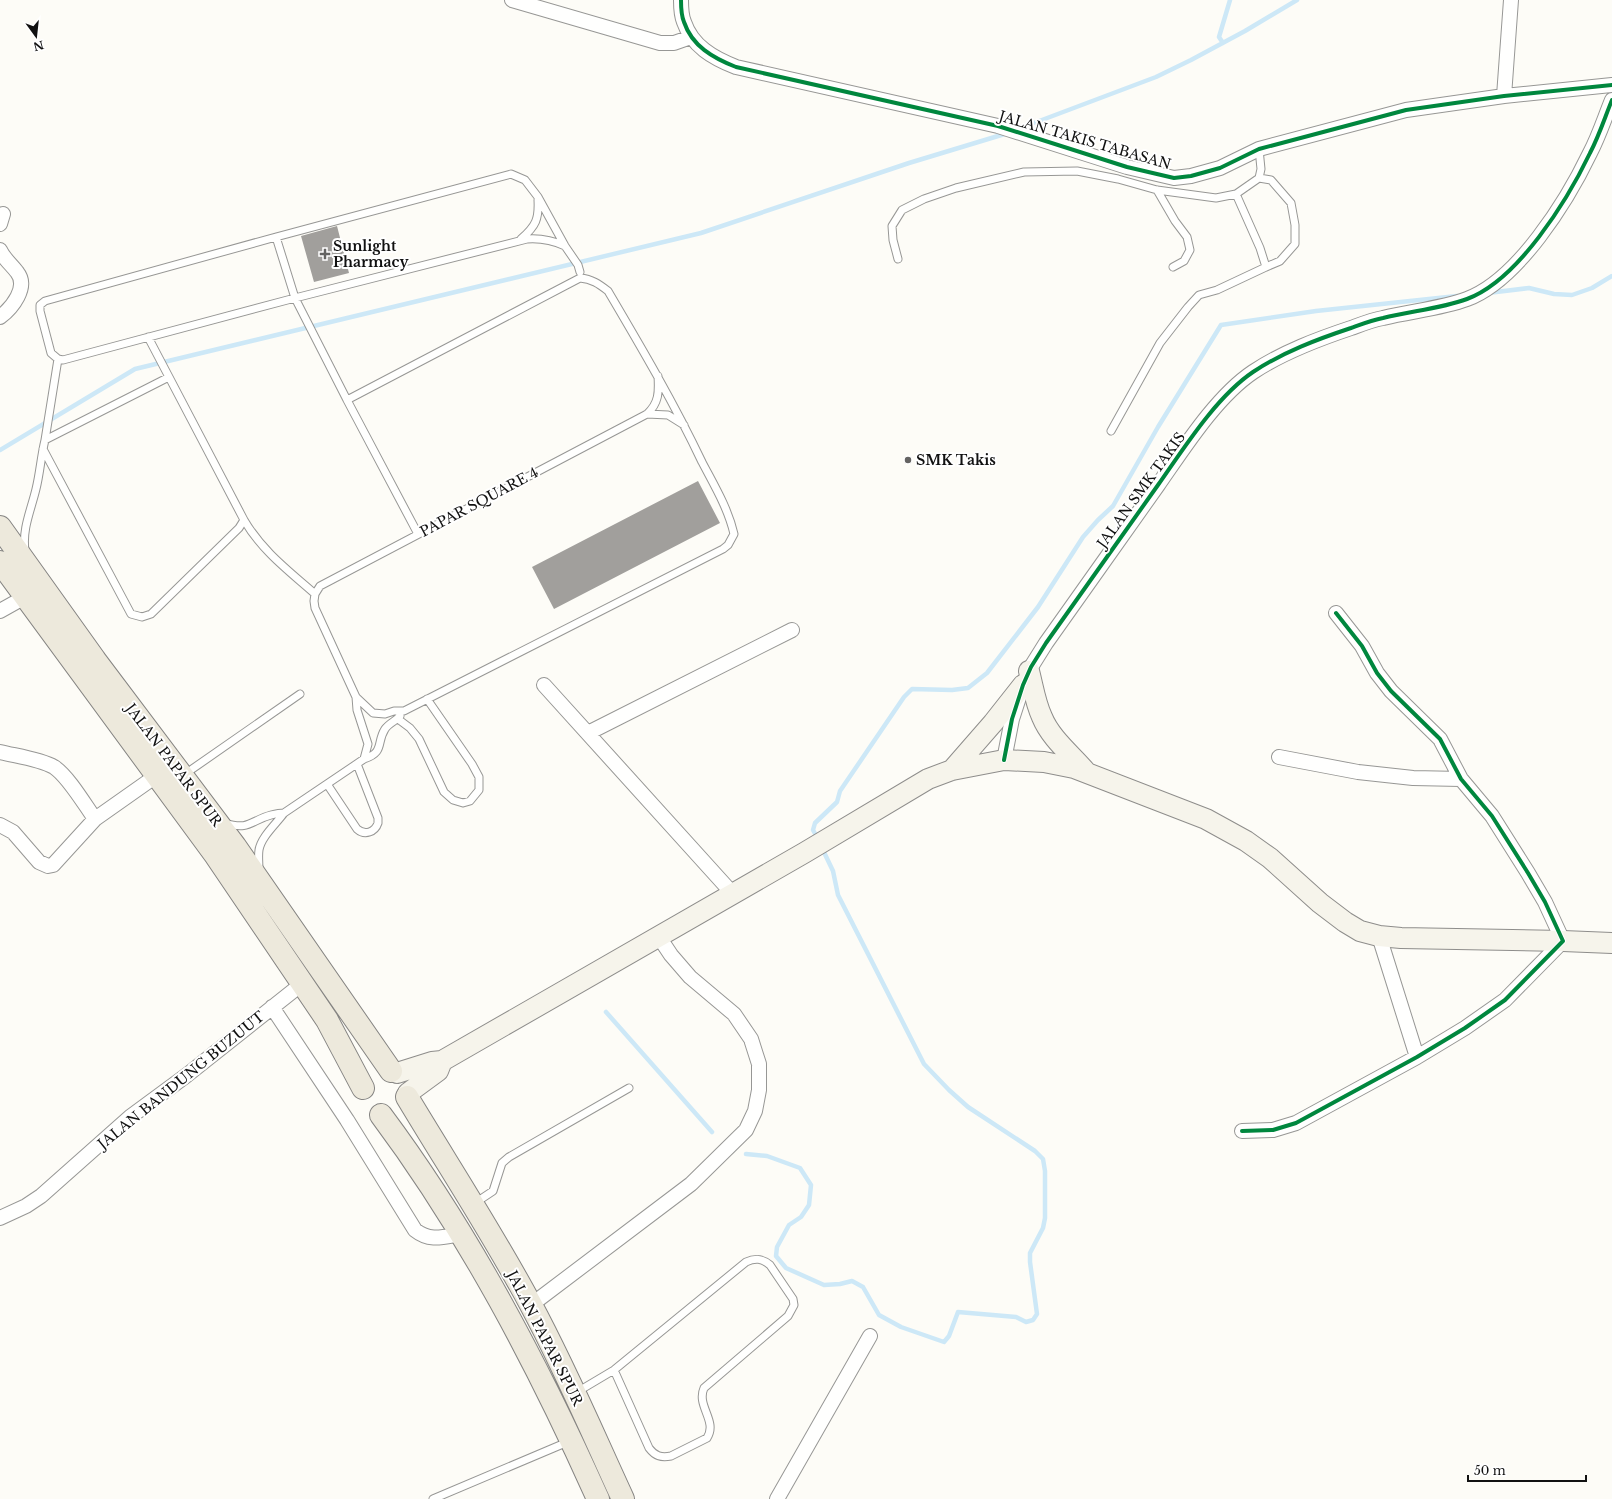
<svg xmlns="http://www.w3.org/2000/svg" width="1612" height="1499" viewBox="0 0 1612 1499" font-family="'Libre Baskerville',serif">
  <rect width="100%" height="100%" fill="#fdfcf7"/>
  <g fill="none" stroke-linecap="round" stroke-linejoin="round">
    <path stroke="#cde8f7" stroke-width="4.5" d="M1223,43L1219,37L1230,0
      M1018,129L1156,77L1191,60L1245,31L1297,0
      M1488,293L1529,288L1554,294L1572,295L1592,288L1612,276
      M0,450L135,369L701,233L909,163L1008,133
      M818,839L813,830L815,823L837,802L840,791L904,697L912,689L952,690L968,688L987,673L1038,607L1083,537L1098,520L1113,506L1158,427L1221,325L1316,311L1457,296
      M606,1012L712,1132
      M746,1154L767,1156L800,1168L811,1185L809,1205L801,1217L789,1225L777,1247L776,1256L786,1268L824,1285L840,1284L852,1281L863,1287L879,1315L901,1327L944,1342L949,1336L958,1312L1016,1317L1026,1322L1033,1320L1037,1314L1030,1262V1253L1043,1228L1045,1218V1171L1043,1159L1035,1151L968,1107L949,1090L924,1064L838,895L833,871L822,848"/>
  </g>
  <path fill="#a19f9c" d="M337,226L349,273L314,282L301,236Z
    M698,481L720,523L554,609L532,567Z"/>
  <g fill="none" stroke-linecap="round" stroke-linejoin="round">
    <g stroke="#979795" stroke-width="9">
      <path id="service" d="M1259,178L1271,180L1291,203L1295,225V244L1280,261L1266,267
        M1157,190L1175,221L1187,237L1190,250L1184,261L1173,267
        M276,237L295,298L347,400
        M521,239C536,226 539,219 538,200
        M565,246C552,240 541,238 527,239L295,298L63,360L58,359L51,353L40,311V305L45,301L276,237L511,174L525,180L538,197L565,246L578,265L580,272
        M898,259L893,240L892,226L902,210L924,199L956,188L1024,172L1077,171L1118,179L1157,190L1216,198L1236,194L1259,178L1261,169L1259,149
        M148,337L169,377
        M647,414L668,415L684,425
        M1111,431L1160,343L1188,307L1199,295L1217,290L1266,267L1260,248L1236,194
        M45,440L58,359
        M244,520C262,551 289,571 315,594
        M418,534L347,400L580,278C592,279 599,284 608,291C641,347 674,403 702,462C714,485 728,508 734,534L728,545L723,549L404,711H394L385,714L373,713L356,697L315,608L314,601L315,594L320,586L647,414C659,403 659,392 658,376
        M25,550C22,529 31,510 36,489C40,473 41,456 45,440L169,377L244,520L239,528L151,614L142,617L131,614L43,449
        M356,697L357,710L368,744L364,759
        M398,719L410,728L419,739L444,792L453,800L463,803L470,801L479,790V777L472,764L427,699
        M185,774L300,694
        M327,784L357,829C365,836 375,832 378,823V818L357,764
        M225,823C250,831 251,820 271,815C275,814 280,813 284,813
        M259,870C259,863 258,856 259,850C261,837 276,824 284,813L364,759C385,752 376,743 385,729C389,723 396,721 400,716
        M475,1203L493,1191L502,1163L509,1157L629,1088
        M577,1392L614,1370L746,1262C755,1258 762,1258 770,1265L793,1299L794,1305L788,1316L704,1388C696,1406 718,1421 707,1438L671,1456C661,1458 655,1456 649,1448L614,1370
        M433,1499L570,1441"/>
    </g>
    <g stroke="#979795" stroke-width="16">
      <path id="minor" d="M512,0L660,43H674L691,37
        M681,0C681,7 681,15 684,22C692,46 713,58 736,67L998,126L1127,167L1174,178L1191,176L1220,168L1259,149L1406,110L1504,96L1612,85
        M1504,96L1511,0
        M0,224L3,214
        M0,250C4,259 11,264 17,272C29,287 12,308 0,317
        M0,611L25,597
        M544,685L733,894
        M588,733L792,630
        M0,752C16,756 40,759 54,767C68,776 85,805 95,819
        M1279,757L1358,772L1413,778L1461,779
        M1004,760L1012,719L1023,685L1031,667L1046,643C1083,590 1121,538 1158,485C1184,448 1216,397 1253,372C1283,352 1318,339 1351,328C1362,324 1372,320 1383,318C1410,311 1440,309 1467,299C1518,280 1567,201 1590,153C1599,136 1605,117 1612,100
        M0,825L13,832L39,862L48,866L53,865L95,819L156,776
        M1379,936L1417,1057
        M272,1007L347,1120L415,1230C430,1242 443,1237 461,1234
        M1242,1131L1273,1130L1296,1123L1417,1057L1465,1028L1505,1000L1563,941L1545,902L1528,873L1492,816L1461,779L1440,739L1391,691L1377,673L1362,646L1336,613
        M0,1218L26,1206L41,1196L130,1117L187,1075L303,983
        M531,1305L691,1184L746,1130L755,1111L759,1090V1064L751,1039L734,1014L690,977L671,955L659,937
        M777,1499L870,1336"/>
    </g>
    <g stroke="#8e8d8b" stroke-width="22">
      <path id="secondary" d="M1029,671C1033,686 1035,702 1042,717C1051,739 1072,755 1087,773
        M952,770L993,723L1023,685
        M397,1073L432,1062L442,1061L804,853L928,779L952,770L1004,760L1044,762L1074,768L1206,819L1246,841L1270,858L1320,903L1345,922L1360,931L1379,936L1401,938L1563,941L1612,943
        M408,1093L438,1071L442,1061"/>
    </g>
    <g stroke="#858482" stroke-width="24">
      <path id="primary" d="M0,527L95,660L235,846L391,1071
        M0,562L216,856L327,1020L363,1088
        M407,1097C449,1167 493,1234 531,1305C565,1368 593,1434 623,1499
        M381,1115C469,1233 538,1365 598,1499"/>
    </g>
    <use href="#service" stroke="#fffffe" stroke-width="7"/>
    <use href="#minor" stroke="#fffffe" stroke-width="14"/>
    <use href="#secondary" stroke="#f6f4eb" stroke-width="20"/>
    <use href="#primary" stroke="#ede9dc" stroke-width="22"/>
    <g stroke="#fff" stroke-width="6">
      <path id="cycleway" d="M681,0C681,7 681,15 684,22C692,46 713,58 736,67L998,126L1127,167L1174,178L1191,176L1220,168L1259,149L1406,110L1504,96L1612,85
        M1004,760L1012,719L1023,685L1031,667L1046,643C1083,590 1121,538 1158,485C1184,448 1216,397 1253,372C1283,352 1318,339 1351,328C1362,324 1372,320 1383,318C1410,311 1440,309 1467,299C1518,280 1567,201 1590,153C1599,136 1605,117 1612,100
        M1242,1131L1273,1130L1296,1123L1417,1057L1465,1028L1505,1000L1563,941L1545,902L1528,873L1492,816L1461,779L1440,739L1391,691L1377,673L1362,646L1336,613"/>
    </g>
    <use href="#cycleway" stroke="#00873e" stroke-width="4"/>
  </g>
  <g fill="#646362" stroke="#fff" stroke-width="1.5">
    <path d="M323 248h4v4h4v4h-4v4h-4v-4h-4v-4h4z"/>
    <circle cx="908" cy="460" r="4"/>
  </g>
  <g text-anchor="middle" stroke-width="4" stroke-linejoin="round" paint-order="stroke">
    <g font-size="14" fill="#111" stroke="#fff">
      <text transform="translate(1085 140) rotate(16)" y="5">JALAN TAKIS TABASAN</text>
      <text transform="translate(1141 490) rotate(-54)" y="5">JALAN SMK TAKIS</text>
      <text transform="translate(479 502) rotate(-28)" y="5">PAPAR SQUARE 4</text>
      <text transform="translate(174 765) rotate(53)" y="5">JALAN PAPAR SPUR</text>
      <text transform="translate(181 1080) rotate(-39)" y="5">JALAN BANDUNG BUZUUT</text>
      <text transform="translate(545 1338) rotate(63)" y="5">JALAN PAPAR SPUR</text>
    </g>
    <g font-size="14" font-weight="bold" fill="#111" stroke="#fff" text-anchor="start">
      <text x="333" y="251">Sunlight<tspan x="333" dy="16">Pharmacy</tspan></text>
      <text x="916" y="465">SMK Takis</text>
    </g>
  </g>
  <g transform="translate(36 36) rotate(165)" stroke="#ffffff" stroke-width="3" paint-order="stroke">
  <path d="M0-3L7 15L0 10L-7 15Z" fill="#111111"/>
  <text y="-6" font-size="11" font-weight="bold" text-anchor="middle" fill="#111111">N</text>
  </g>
  <path d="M1468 1475v6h118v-6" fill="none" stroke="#111111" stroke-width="2"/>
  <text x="1474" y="1475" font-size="12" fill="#111111" stroke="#ffffff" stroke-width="3" paint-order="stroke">50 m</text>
</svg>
